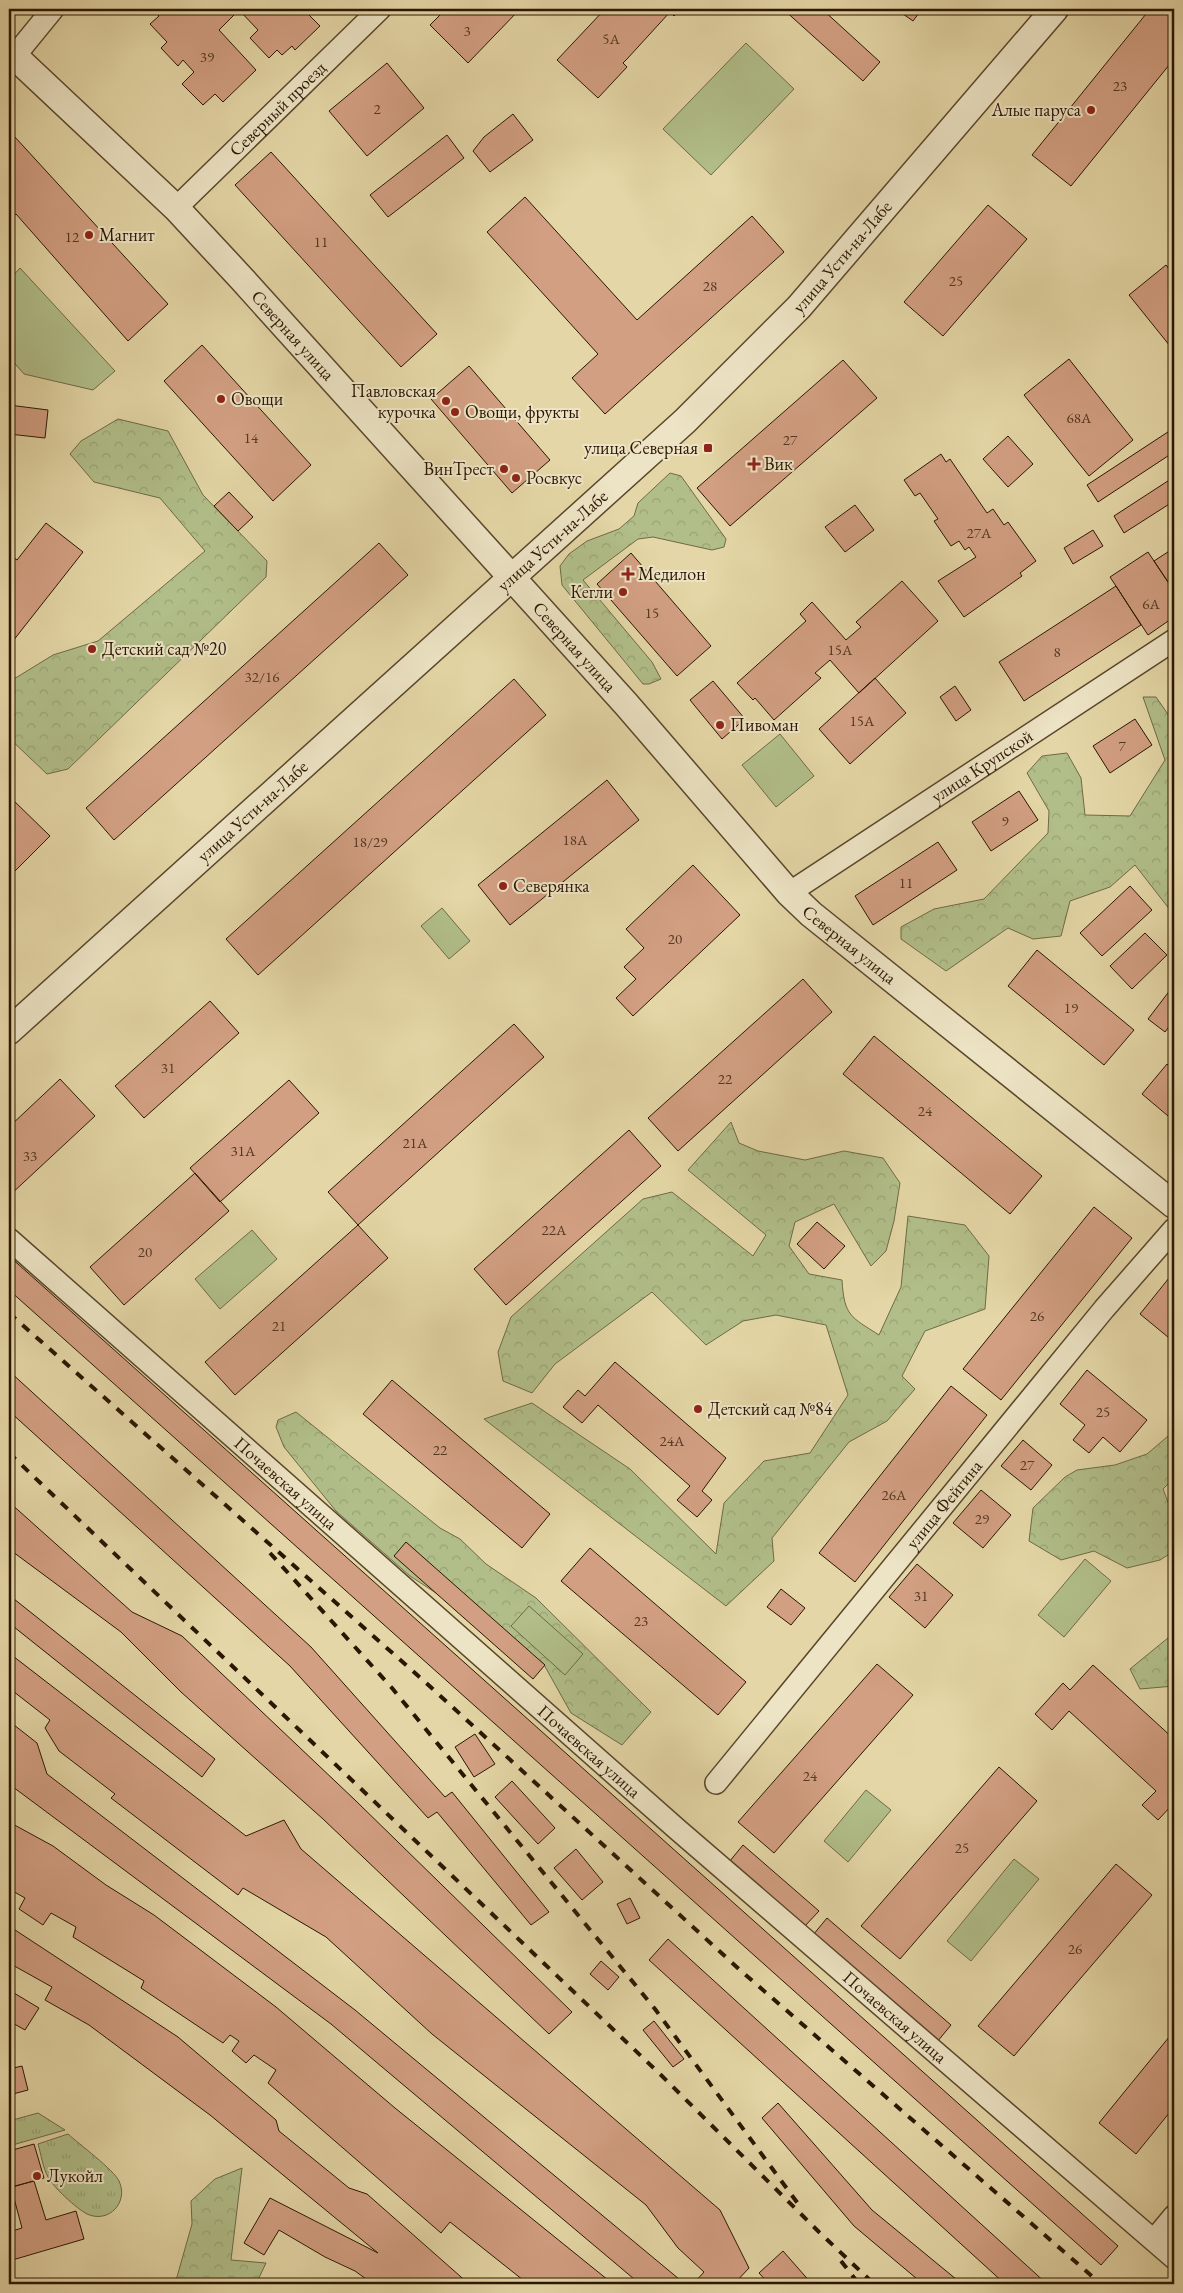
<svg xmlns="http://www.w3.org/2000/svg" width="1183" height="2293" viewBox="0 0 1183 2293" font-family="'EB Garamond',serif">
  <defs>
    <pattern id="grass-tufts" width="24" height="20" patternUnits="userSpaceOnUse" patternTransform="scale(1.25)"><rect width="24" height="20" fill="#b1be89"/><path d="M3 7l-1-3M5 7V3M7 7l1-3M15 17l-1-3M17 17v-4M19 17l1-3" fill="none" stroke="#98a375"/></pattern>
    <pattern id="forest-crowns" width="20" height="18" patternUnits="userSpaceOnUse" patternTransform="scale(1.25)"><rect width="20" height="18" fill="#b1be89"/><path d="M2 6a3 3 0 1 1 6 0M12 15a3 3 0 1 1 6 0" fill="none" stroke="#98a375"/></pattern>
  </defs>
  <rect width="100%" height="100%" fill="#e4d6a6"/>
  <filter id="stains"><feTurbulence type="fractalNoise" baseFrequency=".004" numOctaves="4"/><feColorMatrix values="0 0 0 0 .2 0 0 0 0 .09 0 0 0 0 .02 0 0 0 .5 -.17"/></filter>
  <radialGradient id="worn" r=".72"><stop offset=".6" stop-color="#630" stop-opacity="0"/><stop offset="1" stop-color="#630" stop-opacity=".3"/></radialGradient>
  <path fill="url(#grass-tufts)" stroke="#6e6a46" d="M38,2113L65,2130L9,2146V2121Z
    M68,2134C79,2144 114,2170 119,2181C129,2202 109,2224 87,2214C77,2209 53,2187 48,2177C43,2168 41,2154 38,2144Z"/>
  <path fill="url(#forest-crowns)" stroke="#6e6a46" d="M118,419L168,431L203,495L267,561L266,577L68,769L47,774L9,738V682L53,655L98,641L205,551L160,498L94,482L70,454L81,441Z
    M670,473L681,476L726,539L724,547L712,550L653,537L638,539L583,580L652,662L661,679L649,684H643L562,585L560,566L569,554L587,541L619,529L634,516L638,503Z
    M1143,697H1156L1174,723V915L1135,865L1110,887L1070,901L1061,936L1033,939L1008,928L946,971L901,939V927L934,909L984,899L1048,833L1049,811L1027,773L1042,756L1067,753L1081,778L1085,815L1130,816L1165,760Z
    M731,1122L739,1143L758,1151L805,1160L844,1151L883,1158L900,1183L894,1221L886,1251L871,1266L834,1204L795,1222L789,1246L809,1274L842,1280C844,1316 851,1317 879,1335L901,1287L908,1216L965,1225L989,1256L985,1309L925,1331L902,1376L915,1389L887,1421L849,1442L772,1538L774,1561L726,1606L484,1419L532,1403L630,1469L716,1554L724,1503L764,1461L810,1453L848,1395L826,1325L776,1315L743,1321L706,1345L652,1292L555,1364L532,1393L503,1381L498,1352L511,1317L643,1199L672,1192L753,1256L766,1235L688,1170Z
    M296,1412L440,1528L460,1539L486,1564L536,1598L651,1712L622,1745L571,1713L543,1663L410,1576L336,1511L284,1447L276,1427L278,1420Z
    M1174,1431V1478L1163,1489L1174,1518V1551L1160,1560L1127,1568L1094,1551L1061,1560L1029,1541L1033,1508L1065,1477L1077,1470L1115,1465L1147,1454Z
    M1174,1633V1686L1140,1689L1130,1669Z
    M242,2168L231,2260L266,2263L256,2284H175L192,2224L191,2201L215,2179Z"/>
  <path fill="#b1be89" stroke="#6e6a46" d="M746,43L794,89L711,175L663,129Z
    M20,268L115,371L93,390L24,374L9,357V280Z
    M780,734L814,776L776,807L742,765Z
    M442,908L470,941L449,959L421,926Z
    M252,1230L277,1259L220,1309L195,1279Z
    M1085,1559L1111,1581L1064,1637L1038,1615Z
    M529,1606L583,1654L565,1675L511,1626Z
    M866,1790L891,1810L848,1862L824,1841Z
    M1014,1859L1039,1879L971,1961L947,1941Z"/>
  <path fill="#d29f82" stroke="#2b1602" d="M157,9H303L320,26L295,50L292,46L282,55L277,50L269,58L250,38L258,30L239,10L219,30L256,70L223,102L215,94L203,105L182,84L194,72L183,60L178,66L161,48L167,42L150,24L159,16L154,11Z
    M446,9H520L468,63L430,25Z
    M605,9H681L674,16L670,12L627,59L623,63L627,67L598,98L557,60Z
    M783,9H822L880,62L863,81Z
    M896,9H922L913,21Z
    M1150,9H1174V59L1071,186L1032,155Z
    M387,63L424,108L367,156L329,111Z
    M513,114L533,140L490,172L473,151L484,137Z
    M447,135L464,158L388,217L370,195Z
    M14,136L168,304L128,341L16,214L9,221V143Z
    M271,152L437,334L401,367L235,185Z
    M525,197L637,320L752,216L784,252L605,414L572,378L598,354L487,232Z
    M988,205L1027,239L943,336L904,302Z
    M1166,265L1174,276V351L1129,295Z
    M202,345L311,465L273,501L164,381Z
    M1069,359L1133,440L1089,476L1024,395Z
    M843,360L877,398L730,526L697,488Z
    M469,366L550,460L512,493L431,399Z
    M9,405L48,410L45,438L9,434Z
    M1174,428V452L1098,502L1087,485Z
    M1008,436L1033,464L1008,487L983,459Z
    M941,454L946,462L950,459L987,513L993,509L1004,525L1008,522L1036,561L1020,573L1022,576L964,617L938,581L976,557L969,547L965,550L959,541L951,546L934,521L938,519L920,493L915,496L904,480Z
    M1174,477V501L1124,533L1114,516Z
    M229,492L253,517L238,531L214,506Z
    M855,505L874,530L845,552L825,527Z
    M46,523L83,552L9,646V554L17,560Z
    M1093,530L1103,546L1073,564L1064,548Z
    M379,543L408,575L114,840L86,808Z
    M1174,548V591L1154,561Z
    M1148,552L1174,591V617L1148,635L1110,577Z
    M631,553L711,646L677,676L597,584Z
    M902,581L938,621L859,693L830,660L815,673L821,678L774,720L755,698L753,700L737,683L806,621L800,614L812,602L846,640L861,627L856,622Z
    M1116,586L1141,625L1024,701L999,662Z
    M875,678L906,713L850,764L819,729Z
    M514,679L546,715L258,975L226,939Z
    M713,681L745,719L722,739L690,700Z
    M955,686L971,710L956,721L940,697Z
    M1135,719L1152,745L1110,773L1093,746Z
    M607,780L639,820L510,925L478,885Z
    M1019,791L1038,820L991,851L972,822Z
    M11,798L50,836L9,877V799Z
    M938,842L957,870L873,925L855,896Z
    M693,865L740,915L633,1016L616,998L636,979L624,967L644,948L626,929Z
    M1130,886L1152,910L1102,956L1080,933Z
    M1145,933L1167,955L1132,989L1110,966Z
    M1037,950L1134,1030L1104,1065L1008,986Z
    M803,979L832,1012L678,1151L648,1118Z
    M1174,985V1020L1165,1032L1148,1019Z
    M210,1001L239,1033L144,1118L115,1086Z
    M514,1024L544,1057L358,1225L328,1192Z
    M874,1036L1042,1176L1010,1214L843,1074Z
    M1167,1064L1174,1070V1121L1142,1094Z
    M60,1079L95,1116L9,1196V1127Z
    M289,1080L319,1113L220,1202L190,1168Z
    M629,1130L661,1166L506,1305L474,1269Z
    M195,1173L229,1211L124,1305L90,1267Z
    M1094,1207L1132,1238L1001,1400L963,1369Z
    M817,1222L845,1246L824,1269L797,1244Z
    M358,1225L388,1258L235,1395L205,1362Z
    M9,1256L1118,2246L1101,2265L9,1290Z
    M1169,1278L1174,1282V1342L1140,1314Z
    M615,1362L726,1458L702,1491L712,1500L697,1517L677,1500L690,1486L598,1405L582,1423L563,1407L578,1390L585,1396Z
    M1087,1370L1147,1420L1120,1452L1103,1437L1089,1453L1073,1440L1085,1425L1060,1404Z
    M9,1371L311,1647L445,1797L452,1792L549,1912L531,1925L437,1812L428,1818L290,1666L9,1411Z
    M392,1380L550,1514L522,1548L363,1414Z
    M951,1386L987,1415L855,1582L819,1553Z
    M1023,1440L1052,1465L1031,1490L1001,1466Z
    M981,1490L1011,1515L983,1548L953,1523Z
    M9,1502L132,1612L182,1636L355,1800L572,2012L549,2034L323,1819L181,1692L121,1632L9,1549Z
    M406,1542L545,1665L533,1679L394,1556Z
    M590,1548L746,1682L718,1715L561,1581Z
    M917,1564L953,1595L925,1628L889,1597Z
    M781,1589L805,1608L791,1625L767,1607Z
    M9,1595L215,1759L202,1777L9,1623Z
    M9,1653L246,1836L284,1820L301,1849L720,2210L749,2268L734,2284H693L704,2272L678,2248L646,2205L432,2034L326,1937L243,1888L238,1895L111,1798L115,1794L59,1751L45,1728L50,1720L9,1688Z
    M877,1664L913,1695L774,1853L738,1822Z
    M1093,1665L1174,1739V1803L1158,1820L1142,1805L1156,1791L1069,1711L1052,1730L1035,1714L1063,1683L1070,1690Z
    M9,1721L37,1743L47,1774L355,2010L685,2284H640L331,2024L9,1784Z
    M475,1734L495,1764L474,1777L455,1747Z
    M999,1767L1037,1801L900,1959L861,1926Z
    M512,1781L555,1828L538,1844L495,1797Z
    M9,1822L53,1846L106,1885L154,1915L276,2007L395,2108L613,2284H528L450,2222L441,2233L268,2083L276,2070L254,2055L246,2063L232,2051L239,2041L230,2035L223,2043L141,1988L144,1981L73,1937L76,1927L51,1913L43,1925L19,1909L25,1898L9,1889Z
    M743,1845L819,1911L804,1927L729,1862Z
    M576,1849L603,1882L582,1900L554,1868Z
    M1116,1864L1152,1895L1014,2056L978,2026Z
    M630,1898L640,1918L627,1924L617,1904Z
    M827,1918L951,2025L937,2042L813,1935Z
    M9,1926L178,2037L276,2120L279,2131L349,2188L367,2194L469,2284H373L355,2271L325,2257L279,2230L264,2255L244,2243L270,2198L378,2253L210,2115L89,2025L45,2000L52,1987L9,1963Z
    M668,1939L1047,2284H1005L649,1960Z
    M601,1961L619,1977L608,1990L590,1974Z
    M9,1990L39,2008L25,2030L9,2021Z
    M654,2021L684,2059L673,2067L643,2030Z
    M1174,2031V2107L1136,2154L1099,2123Z
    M22,2066L28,2090L9,2095V2069Z
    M778,2103L872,2210L962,2284H923L854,2226L762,2118Z
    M34,2144L44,2178L9,2188V2151Z
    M34,2181L46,2220L76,2211L84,2239L9,2261V2232L22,2228L11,2187Z
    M783,2251L812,2284H769L759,2273Z"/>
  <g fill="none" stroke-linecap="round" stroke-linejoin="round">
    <g stroke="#59462b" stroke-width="24">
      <g id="minor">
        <path d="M9,63L53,9"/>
        <path id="s1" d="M176,208L380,9"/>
        <path id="s2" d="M789,893L1174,640"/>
        <path id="s3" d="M9,1239L678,1830L1174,2258"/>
        <path id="s4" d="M716,1783L1104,1309L1174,1229"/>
        <path d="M1154,2240L1174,2216"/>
      </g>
    </g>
    <g stroke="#59462b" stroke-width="29">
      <g id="tertiary">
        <path id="s5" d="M9,51L176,208L242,279L626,704L789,893L811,914L1174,1205"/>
        <path id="s6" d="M9,1031L685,421L799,307L1055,9"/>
      </g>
    </g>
    <use href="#minor" stroke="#ede4c5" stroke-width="21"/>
    <use href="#tertiary" stroke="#ede4c5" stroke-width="26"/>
    <path stroke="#2b1602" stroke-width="4" stroke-dasharray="9 9" stroke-linecap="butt" d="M9,1313L424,1681L740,1970L1101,2284
      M9,1453L662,2076L819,2232L874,2284
      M270,1553L392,1688L655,2009L799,2205
      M841,2261L859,2284"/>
  </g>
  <g fill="#8f2418" stroke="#ede4c5" stroke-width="2">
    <circle cx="1091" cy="110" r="5"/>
    <circle cx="89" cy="235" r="5"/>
    <circle cx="221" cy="399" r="5"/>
    <circle cx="446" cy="401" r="5"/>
    <circle cx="455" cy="412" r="5"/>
    <rect x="703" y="443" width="10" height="10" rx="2.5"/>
    <path d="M751.5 456.5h5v5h5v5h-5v5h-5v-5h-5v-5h5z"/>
    <circle cx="504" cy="469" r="5"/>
    <circle cx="516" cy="478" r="5"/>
    <path d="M625.5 566.5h5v5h5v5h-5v5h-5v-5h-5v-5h5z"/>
    <circle cx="623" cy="592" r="5"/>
    <circle cx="92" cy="649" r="5"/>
    <circle cx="720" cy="725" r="5"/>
    <circle cx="503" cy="886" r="5"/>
    <circle cx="698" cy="1409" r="5"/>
    <circle cx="37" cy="2176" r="5"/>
  </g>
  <g text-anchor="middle" stroke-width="4" stroke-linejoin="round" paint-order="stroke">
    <g font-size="15" fill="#553822">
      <text x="467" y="36">3</text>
      <text x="611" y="44">5А</text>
      <text x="207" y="62">39</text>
      <text x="1120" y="91">23</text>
      <text x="377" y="114">2</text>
      <text x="72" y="242">12</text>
      <text x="321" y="247">11</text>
      <text x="956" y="286">25</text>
      <text x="710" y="291">28</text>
      <text x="1079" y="423">68А</text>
      <text x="251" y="443">14</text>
      <text x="790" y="445">27</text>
      <text x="979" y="538">27А</text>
      <text x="1151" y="609">6А</text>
      <text x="652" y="618">15</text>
      <text x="840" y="655">15А</text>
      <text x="1057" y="657">8</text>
      <text x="262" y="682">32/16</text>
      <text x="862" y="726">15А</text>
      <text x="1122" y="751">7</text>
      <text x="1005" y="826">9</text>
      <text x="575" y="845">18А</text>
      <text x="370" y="847">18/29</text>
      <text x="906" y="888">11</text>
      <text x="675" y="944">20</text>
      <text x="1071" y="1013">19</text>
      <text x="168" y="1073">31</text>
      <text x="725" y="1084">22</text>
      <text x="925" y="1116">24</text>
      <text x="415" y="1148">21А</text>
      <text x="243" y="1156">31А</text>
      <text x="30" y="1161">33</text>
      <text x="554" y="1235">22А</text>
      <text x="145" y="1257">20</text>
      <text x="1037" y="1321">26</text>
      <text x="279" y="1331">21</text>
      <text x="1103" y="1417">25</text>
      <text x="672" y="1446">24А</text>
      <text x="440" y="1455">22</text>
      <text x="1027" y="1470">27</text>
      <text x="894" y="1500">26А</text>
      <text x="982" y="1524">29</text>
      <text x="921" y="1601">31</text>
      <text x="641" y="1626">23</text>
      <text x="810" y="1781">24</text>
      <text x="962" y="1853">25</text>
      <text x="1075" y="1954">26</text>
    </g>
    <g font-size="18" fill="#2b1602" stroke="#ede4c5">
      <text dy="6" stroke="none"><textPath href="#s1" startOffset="142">Северный проезд</textPath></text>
      <text dy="6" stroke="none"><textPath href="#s6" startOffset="1138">улица Усти-на-Лабе</textPath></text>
      <text dy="6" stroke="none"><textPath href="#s5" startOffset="402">Северная улица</textPath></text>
      <text dy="6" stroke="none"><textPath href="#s6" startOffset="732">улица Усти-на-Лабе</textPath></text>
      <text dy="6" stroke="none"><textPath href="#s5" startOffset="822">Северная улица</textPath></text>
      <text dy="6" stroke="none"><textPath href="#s2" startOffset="231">улица Крупской</textPath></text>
      <text dy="6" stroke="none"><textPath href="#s6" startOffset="328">улица Усти-на-Лабе</textPath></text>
      <text dy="6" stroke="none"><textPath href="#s5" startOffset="1228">Северная улица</textPath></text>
      <text dy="6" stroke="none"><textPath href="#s3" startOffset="369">Почаевская улица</textPath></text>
      <text dy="6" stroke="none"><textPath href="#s4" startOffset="360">улица Фейгина</textPath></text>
      <text dy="6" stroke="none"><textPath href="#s3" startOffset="774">Почаевская улица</textPath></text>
      <text dy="6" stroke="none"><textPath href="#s3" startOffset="1179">Почаевская улица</textPath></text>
    </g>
    <g font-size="18" fill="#2b1602" stroke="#ede4c5" text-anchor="start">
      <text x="1081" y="116" text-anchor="end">Алые паруса</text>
      <text x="99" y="241">Магнит</text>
      <text x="436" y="397" text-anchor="end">Павловская<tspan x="436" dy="21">курочка</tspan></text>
      <text x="231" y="405">Овощи</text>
      <text x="465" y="418">Овощи, фрукты</text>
      <text x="698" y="454" text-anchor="end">улица Северная</text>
      <text x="764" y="470">Вик</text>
      <text x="494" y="475" text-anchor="end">ВинТрест</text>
      <text x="526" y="484">Росвкус</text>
      <text x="638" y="580">Медилон</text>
      <text x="613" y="598" text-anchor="end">Кегли</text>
      <text x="102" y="655">Детский сад №20</text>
      <text x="730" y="731">Пивоман</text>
      <text x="513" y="892">Северянка</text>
      <text x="708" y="1415">Детский сад №84</text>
      <text x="47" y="2182">Лукойл</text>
    </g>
  </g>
  <rect width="1183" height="2293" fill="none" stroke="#e4d6a6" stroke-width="30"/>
  <rect x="10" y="10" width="1163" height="2273" fill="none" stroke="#2b1602" stroke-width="2.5"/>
  <rect x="15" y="15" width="1153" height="2263" fill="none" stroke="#2b1602"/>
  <rect width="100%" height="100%" filter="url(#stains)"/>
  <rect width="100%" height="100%" fill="url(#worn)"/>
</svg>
